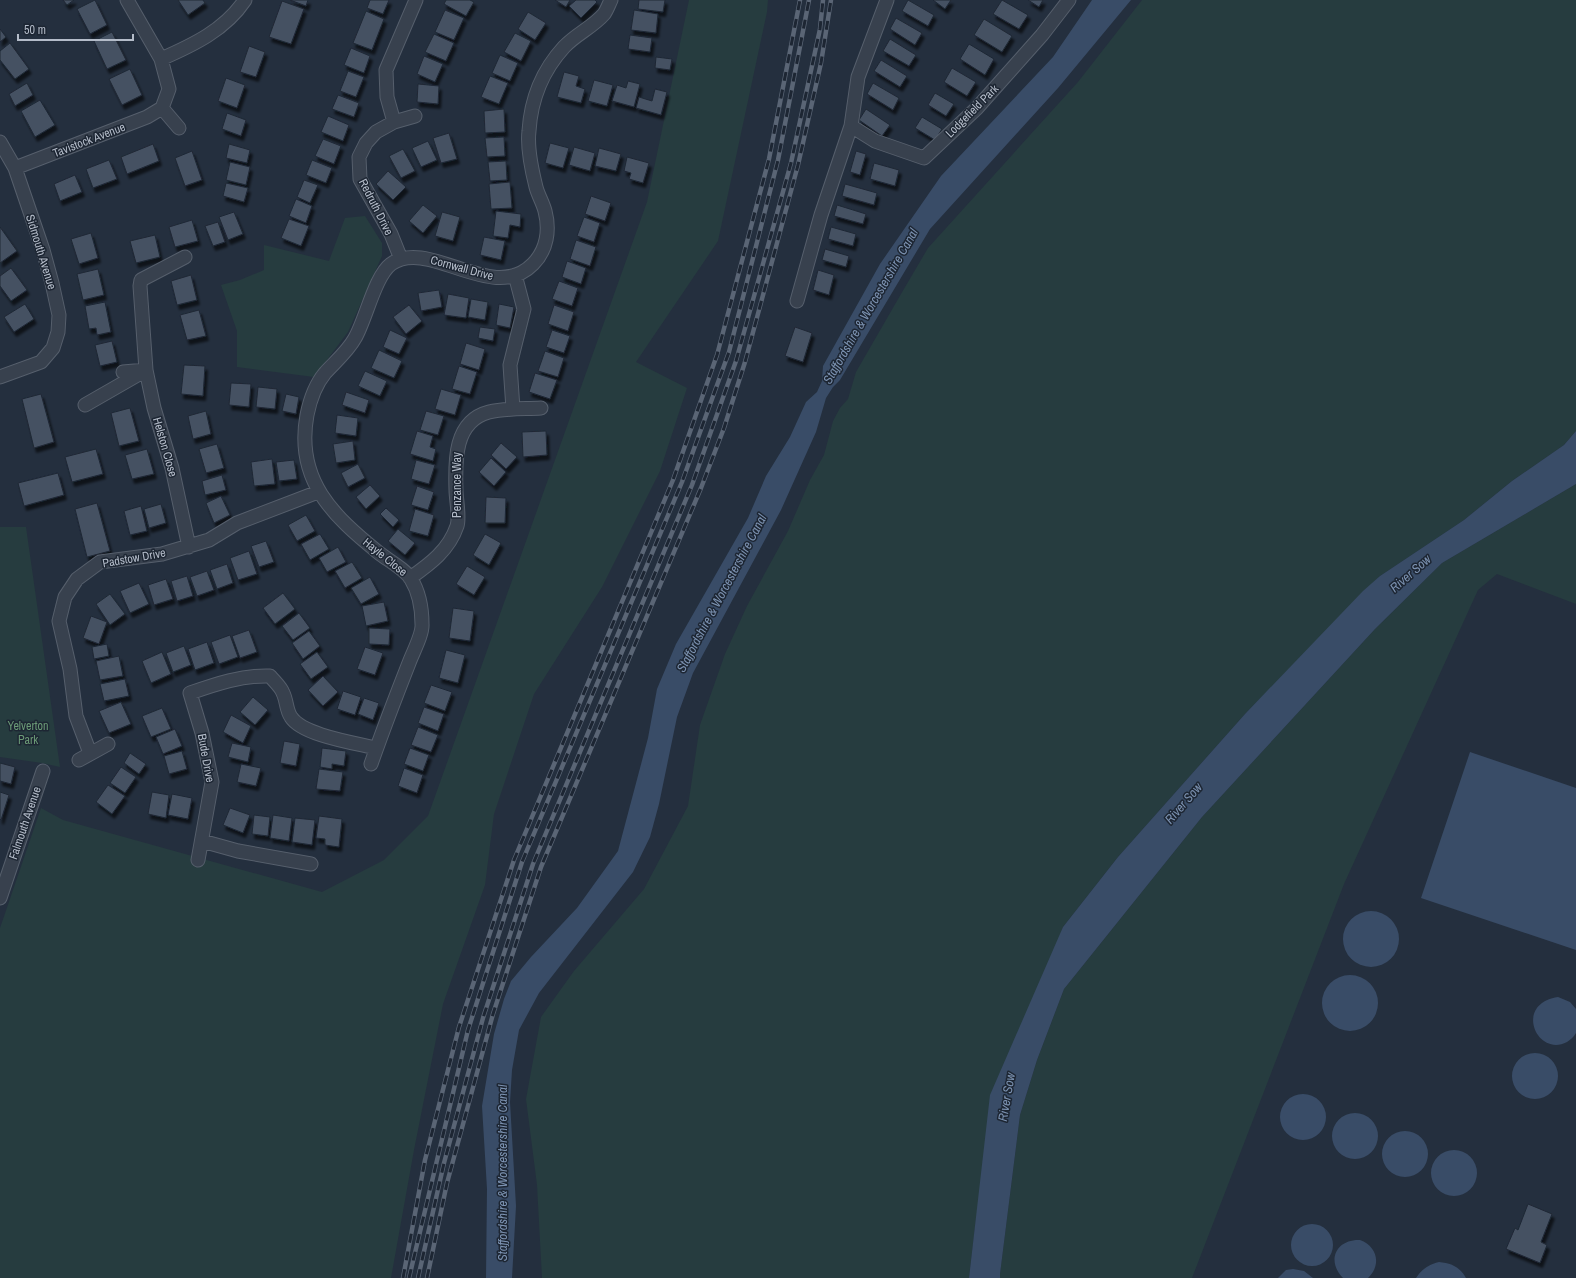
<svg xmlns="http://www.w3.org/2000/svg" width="1576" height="1278" viewBox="0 0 1576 1278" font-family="'Archivo Narrow',sans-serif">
  <defs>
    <filter id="shadow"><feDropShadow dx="2.5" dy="4.5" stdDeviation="1" flood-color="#0009"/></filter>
  </defs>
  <rect width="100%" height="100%" fill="#242f3e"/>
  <path fill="#263c3f" d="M689,0H768L767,12L718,241L636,362L687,388L660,471L602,587L534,694L494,814L485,885L443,1004L414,1150L391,1278H0V928L41,808L63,820L322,892L384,860L428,816L647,202Z
    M1142,0H1576V431L1564,445L1512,481L1464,520L1380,576L1245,714L1118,857L1063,927L976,1219L969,1278H542L537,1185L526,1099L541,1017L574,971L644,889L688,806L700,725L725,654L747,606L788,531L810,480L824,455L833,421L840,408L848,399L856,372L901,294L928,248L1078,82Z
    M365,216L382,243V256L348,332L314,377L237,367V331L221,285L240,280L264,270V245L329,261L345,218Z
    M1576,484V604L1497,574L1478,590L1344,884L1192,1278H1000V1274L1020,1115L1037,1060L1064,989L1202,817L1375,629L1442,563Z
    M0,527H26L60,767L42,763L0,757Z"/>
  <path fill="#394c67" d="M1092,0H1131L1058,88L930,229L840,380L833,387L826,398L816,432L781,510L693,673L677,717L659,804L650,837L633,872L539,993L519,1030L512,1070L510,1102L516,1206L512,1278H486L487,1189L482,1106L494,1034L504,999L511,981L531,957L577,908L618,851L648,738L657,689L676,644L748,518L766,476L790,437L806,402L817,392L822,381L823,366L880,264L941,176L1053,57Z
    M1576,431V484L1442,563L1375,629L1202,817L1064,989L1037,1060L1020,1115L1000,1274V1278H969L990,1095L1063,927L1118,857L1245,714L1363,591L1380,576L1464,520L1512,481L1564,445Z
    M1470,752L1576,788V950L1421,898Z
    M1343 939a28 28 0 1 1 56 0a28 28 0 1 1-56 0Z
    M1322 1003a28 28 0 1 1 56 0a28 28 0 1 1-56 0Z
    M1558,997L1570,1002L1576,1009C1576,1015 1576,1027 1576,1033C1574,1037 1570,1040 1567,1042C1537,1058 1513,1004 1558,997Z
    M1512 1076a23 23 0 1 1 46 0a23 23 0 1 1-46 0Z
    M1280 1117a23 23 0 1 1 46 0a23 23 0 1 1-46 0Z
    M1332 1136a23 23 0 1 1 46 0a23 23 0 1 1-46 0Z
    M1382 1154a23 23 0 1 1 46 0a23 23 0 1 1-46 0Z
    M1431 1173a23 23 0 1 1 46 0a23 23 0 1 1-46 0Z
    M1291 1245a21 21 0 1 1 42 0a21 21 0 1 1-42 0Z
    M1360,1240C1377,1246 1382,1265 1368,1278H1343C1326,1261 1336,1239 1360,1240Z
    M1439,1262C1451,1263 1460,1267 1466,1278H1416C1422,1269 1428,1265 1439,1262Z
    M1293,1269L1304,1271L1313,1278H1278L1286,1270Z"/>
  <path fill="#455162" stroke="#1f2835" filter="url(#shadow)" d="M63,0H74L67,5Z
    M95,0L107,25L90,34L77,9Z
    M178,0H203L205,3L188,15Z
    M290,0H308L306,6Z
    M370,0H389L383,14L367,8Z
    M446,0H470L474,2L466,16L444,4Z
    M555,0H570L566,7Z
    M576,0H595L597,2L581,18L569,6Z
    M639,0H665L663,12L638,9Z
    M908,0L934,15L928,26L902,11Z
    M933,0H951L945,9Z
    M1002,0L1028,15L1019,29L993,14Z
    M1028,0H1043L1039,7Z
    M282,1L304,9L291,44L269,37Z
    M445,10L464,18L454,40L435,32Z
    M634,10L658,14L656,33L631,30Z
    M366,11L384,19L372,50L353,43Z
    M528,12L546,23L535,40L518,29Z
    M896,18L922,33L915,45L890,29Z
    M984,19L1012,36L1002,52L974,35Z
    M0,29L6,37L0,42Z
    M112,32L126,60L107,69L94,41Z
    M515,33L531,41L521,61L504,52Z
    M434,34L454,43L446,61L425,52Z
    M630,35L652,38L650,52L628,49Z
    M890,39L916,55L909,66L883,51Z
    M10,43L29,69L15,79L0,60V51Z
    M969,44L994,59L985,75L960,59Z
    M249,46L265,52L256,77L240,72Z
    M351,48L370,56L364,73L344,65Z
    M500,55L518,63L510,81L492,73Z
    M424,56L443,64L435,82L417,74Z
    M656,57L672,59L670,70L655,68Z
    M881,60L907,76L900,87L874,71Z
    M952,68L976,82L967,96L944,82Z
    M130,69L142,95L122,105L109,79Z
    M348,71L364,77L356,97L340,91Z
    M564,72L579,76L576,86L585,89L581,103L557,97Z
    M490,76L508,83L499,104L481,97Z
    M226,78L245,85L237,108L218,101Z
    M594,80L613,85L607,106L588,101Z
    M628,81L640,84L634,107L612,101L617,85L626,88Z
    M27,83L33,95L15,106L9,94Z
    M873,83L899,98L893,110L867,94Z
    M418,84L439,86L438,104L417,102Z
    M655,89L667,92L661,115L636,108L639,97L652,101Z
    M935,93L954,104L946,116L928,105Z
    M338,95L359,103L354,117L332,109Z
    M40,100L55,125L35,137L21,111Z
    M504,109L505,132L485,133L484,111Z
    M866,109L890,125L882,136L859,120Z
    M227,113L246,120L241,136L222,129Z
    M328,116L349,125L343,141L321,132Z
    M922,117L942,129L935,140L915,128Z
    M449,133L457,159L441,163L433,138Z
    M504,137L505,156L487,157L485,138Z
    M323,139L341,146L334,164L315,156Z
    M428,141L437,160L421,167L412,148Z
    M550,143L569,148L563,168L545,163Z
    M153,144L159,161L127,174L121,157Z
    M229,144L250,150L247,163L226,158Z
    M574,147L595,153L590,171L569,165Z
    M599,148L621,154L616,171L595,166Z
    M403,149L415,171L401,178L389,156Z
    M192,151L202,180L185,186L175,158Z
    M856,151L866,154L860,175L850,172Z
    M627,157L649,163L643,183L629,179L631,173L624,171Z
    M109,160L117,179L93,188L86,169Z
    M312,160L332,168L326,183L306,175Z
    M506,161L507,180L490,181L488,162Z
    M230,162L250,167L246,185L226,180Z
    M874,163L899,170L895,186L870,179Z
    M388,171L406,187L393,200L376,184Z
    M75,175L82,192L60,201L54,184Z
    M304,180L318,185L310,203L297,197Z
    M510,182L512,208L491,209L489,184Z
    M226,183L248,188L244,202L223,196Z
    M845,184L877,193L874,205L842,196Z
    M591,196L611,203L605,221L585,214Z
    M296,199L312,206L306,223L289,216Z
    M423,205L437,216L423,233L409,221Z
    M837,205L866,214L863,224L834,216Z
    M496,211L521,214L520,227L510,225L508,238L493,236Z
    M234,212L243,234L228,240L219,217Z
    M442,212L460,217L453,241L435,236Z
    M584,217L600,223L594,242L577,236Z
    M289,219L309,226L301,246L281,238Z
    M192,220L198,241L175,247L169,227Z
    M218,222L225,242L213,246L205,226Z
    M0,227L17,251L0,263Z
    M831,227L856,234L853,246L828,239Z
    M91,233L98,258L79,264L71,239Z
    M155,235L160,257L136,263L130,241Z
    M484,237L505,241L501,260L480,255Z
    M576,240L596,247L590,266L570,259Z
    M825,249L849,256L846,267L822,260Z
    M567,261L586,268L581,284L562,277Z
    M11,268L27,290L11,301L0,286V276Z
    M98,269L104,295L83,300L77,274Z
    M818,270L834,275L829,295L813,290Z
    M191,275L197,300L177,305L171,281Z
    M559,281L578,288L572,306L552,299Z
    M439,290L442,307L421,311L418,293Z
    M448,294L469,298L466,318L444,315Z
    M471,299L488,302L485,320L468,317Z
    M105,302L111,332L97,335L96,328L89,329L85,306Z
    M25,304L34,319L14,332L4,317Z
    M499,304L514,307L510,328L496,325Z
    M409,305L422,321L406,334L393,317Z
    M554,305L574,312L568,331L548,324Z
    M199,310L206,336L187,340L180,315Z
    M480,327L495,329L493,341L478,338Z
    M795,327L812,333L803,362L785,356Z
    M390,330L407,338L399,354L383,347Z
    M552,330L570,336L564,353L546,347Z
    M112,341L117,362L100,366L95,345Z
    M466,343L485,349L479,370L460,364Z
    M379,350L402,361L394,378L371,368Z
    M545,351L564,358L558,377L538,371Z
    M184,365L205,366L203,396L181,394Z
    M459,366L477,372L470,394L452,389Z
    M365,371L387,381L380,396L358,386Z
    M535,373L557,380L550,399L529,392Z
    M231,383L251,384L249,407L229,405Z
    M258,387L277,389L275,409L256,407Z
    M441,389L461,395L455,415L435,409Z
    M346,392L369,400L365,413L342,405Z
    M41,394L54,442L34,448L22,399Z
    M286,394L299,397L296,414L282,411Z
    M130,408L139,441L119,446L111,413Z
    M206,411L211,434L193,439L188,416Z
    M426,411L444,416L438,435L420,430Z
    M337,415L358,418L356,436L335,433Z
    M417,431L433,436L430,447L436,449L433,461L410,454Z
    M546,431L547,455L523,457L522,432Z
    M353,441L355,460L336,463L333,444Z
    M501,443L517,457L506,469L491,455Z
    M217,444L224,468L206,473L199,449Z
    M96,449L103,474L72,482L65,457Z
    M147,449L154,474L132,479L125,455Z
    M491,458L506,472L494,486L479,472Z
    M272,459L275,484L254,486L251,462Z
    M294,460L297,479L279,481L276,462Z
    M416,460L435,465L429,484L411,479Z
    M358,464L365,478L348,487L341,473Z
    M58,473L64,495L24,506L18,483Z
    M222,475L226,490L205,495L202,481Z
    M370,485L380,496L366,509L356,497Z
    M417,486L434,492L428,510L411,505Z
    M221,496L230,515L214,523L206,503Z
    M486,497L506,498L505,523H485Z
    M97,503L110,551L87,557L75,509Z
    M161,504L166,523L149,528L144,509Z
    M141,506L147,531L130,535L124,511Z
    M386,508L399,520L393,527L380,514Z
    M415,509L434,515L428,536L409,531Z
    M306,515L315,531L297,541L288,525Z
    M398,529L415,543L405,555L388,541Z
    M320,534L329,549L310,560L301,544Z
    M485,534L501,543L489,565L473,555Z
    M266,541L274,562L259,567L251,546Z
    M338,547L346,562L327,572L319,558Z
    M249,551L257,574L238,580L230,558Z
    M352,562L362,578L345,588L335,571Z
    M227,564L233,583L217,589L210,570Z
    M467,566L485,577L474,595L456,584Z
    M207,571L214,590L197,596L190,577Z
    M187,576L193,596L177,601L171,581Z
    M370,577L379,594L361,604L351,588Z
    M166,579L173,599L154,605L148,585Z
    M139,583L149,604L130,613L120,591Z
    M283,593L295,609L275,624L263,608Z
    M110,594L125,614L110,625L96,604Z
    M384,602L388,621L366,626L362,606Z
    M453,608L474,611L470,641L449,638Z
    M299,613L310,628L293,640L282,626Z
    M91,616L107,622L99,644L83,638Z
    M369,628L390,629L389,645L369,644Z
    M249,630L257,652L240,658L232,636Z
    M309,631L320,646L303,659L292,643Z
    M230,635L238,657L219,664L211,642Z
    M207,642L214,663L195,670L188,649Z
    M107,644L109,656L94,659L92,647Z
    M184,646L191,665L173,672L166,653Z
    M365,647L383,653L375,675L357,669Z
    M446,650L465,655L458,683L439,678Z
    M162,652L171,674L151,683L142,661Z
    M317,652L328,667L311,679L300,664Z
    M119,656L123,676L100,680L96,661Z
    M323,676L338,692L323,706L308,690Z
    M125,679L129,696L104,701L100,684Z
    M431,685L452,692L445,711L424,703Z
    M343,691L361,697L355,715L337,709Z
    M253,697L268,710L255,725L240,712Z
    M364,698L379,703L373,720L358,714Z
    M121,702L131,724L109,733L99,711Z
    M424,707L444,714L438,731L418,723Z
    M162,708L171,729L151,737L142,716Z
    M231,715L251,726L243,743L223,732Z
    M418,727L438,735L431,752L411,745Z
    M175,729L182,746L163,754L156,737Z
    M284,741L300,744L296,766L280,763Z
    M232,743L251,747L248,762L228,757Z
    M322,748L346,751L344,766L332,764V769L320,767Z
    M410,748L429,755L423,771L404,764Z
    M182,751L187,769L169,774L164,756Z
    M130,753L146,764L139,774L124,763Z
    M0,763L15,767L11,784L0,781Z
    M241,764L261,768L256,786L237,782Z
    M121,767L136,777L125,793L110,783Z
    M404,768L423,775L417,793L398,786Z
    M319,769L343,772L340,791L316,789Z
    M108,785L125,796L112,814L96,802Z
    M0,792L9,795L1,820L0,819Z
    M152,792L169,795L166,818L148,814Z
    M172,794L192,798L188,819L168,815Z
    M230,808L250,815L243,833L223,825Z
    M254,815L270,817L268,836L252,834Z
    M273,815L292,818L289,841L270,838Z
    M319,816L342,819L339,847L325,845V839L316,838Z
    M295,818L315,820L312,845L292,842Z
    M1528,1204L1552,1214L1541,1242L1547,1245L1540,1263L1506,1249L1515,1228L1518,1230Z"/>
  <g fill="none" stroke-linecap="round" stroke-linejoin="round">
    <g stroke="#565f6c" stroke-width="15">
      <path id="minor" d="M127,0L161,59L169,89L162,108
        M887,0L858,77L851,126L875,141L924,158L977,108L1042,35L1069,0
        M161,59C193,45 225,30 245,0
        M162,108L179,128
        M394,122L387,97L386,70L416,0
        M0,142L15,168L43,250L52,283L59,315L58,332L53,348L41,362L0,377
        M15,168L147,117L162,108
        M401,259L391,234L360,179L359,157L366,143L376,132L394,122L415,116
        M797,301L821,215L851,126
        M123,372L146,370L154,408L172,468L189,547
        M85,405L146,370L140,286L141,280L185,257
        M513,409L510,365L524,309L515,275
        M410,578C430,564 449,550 457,526C460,518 456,499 456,490C455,461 454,421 489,412C506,408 524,409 541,408
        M90,753L76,716L70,669L59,621L65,597L77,579L100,562L162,554L209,540L237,523L318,492
        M79,760L108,744
        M371,764C383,730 396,696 409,663C413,652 423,634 422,624C422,609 419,592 411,579C406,570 388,560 379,553C333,516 295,480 307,415C310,400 315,385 325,373C335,362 348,351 355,338C366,319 375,276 391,264C429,237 493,305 533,264C547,250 550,230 545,211C543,203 538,195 536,187C532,171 527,147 529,131C531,99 542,71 564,47C576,34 593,27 604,14C607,10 609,4 611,0
        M202,841L238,851L311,864
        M198,860L212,782L202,733L190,693C216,684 242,675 270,676C274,681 281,687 283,693C287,701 286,710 291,717C302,735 355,743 376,748
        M0,898L43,771"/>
    </g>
    <use href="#minor" stroke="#38414e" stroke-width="13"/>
    <g stroke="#5a6575" stroke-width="4.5">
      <path id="rail" d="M403,1278L425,1160L459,1027L514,860L673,480L717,355L769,159L800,0
        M409,1278L468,1030L522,862L682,482L729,352L778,160L809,0
        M418,1278L444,1163L483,1018L533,864L692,485L736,361L791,163L820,29L823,0
        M427,1278L447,1183L493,1014L541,867L701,488L724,428L745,362L798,165L821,63L831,0"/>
    </g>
    <use href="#rail" stroke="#1d2633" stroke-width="3" stroke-dasharray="9" stroke-linecap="butt"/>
  </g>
  <g text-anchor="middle" stroke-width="3" stroke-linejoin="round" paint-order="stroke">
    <g font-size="12" fill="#b4bcc9" stroke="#1d2633">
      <text transform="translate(972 111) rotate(-45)" y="4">Lodgefield Park</text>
      <text transform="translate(89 140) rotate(-21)" y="4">Tavistock Avenue</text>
      <text transform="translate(376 207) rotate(63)" y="4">Redruth Drive</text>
      <text transform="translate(41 252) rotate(73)" y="4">Sidmouth Avenue</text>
      <text transform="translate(462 268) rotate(15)" y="4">Cornwall Drive</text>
      <text transform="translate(165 447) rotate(74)" y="4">Helston Close</text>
      <text transform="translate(457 485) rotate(-90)" y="4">Penzance Way</text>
      <text transform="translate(385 557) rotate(39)" y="4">Hayle Close</text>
      <text transform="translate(134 558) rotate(-10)" y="4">Padstow Drive</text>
      <text transform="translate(206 758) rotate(80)" y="4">Bude Drive</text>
      <text transform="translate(25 823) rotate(-71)" y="4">Falmouth Avenue</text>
    </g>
    <g font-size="12" fill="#6b9a76" stroke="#1d2633">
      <text x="28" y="730">Yelverton<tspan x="28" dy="14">Park</tspan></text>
    </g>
    <g font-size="13" font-style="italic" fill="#7c92b1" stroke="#1d2633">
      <text transform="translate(870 306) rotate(-60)" y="5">Staffordshire &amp; Worcestershire Canal</text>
      <text transform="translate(1410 573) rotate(-41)" y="5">River Sow</text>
      <text transform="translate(721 593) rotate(-62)" y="5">Staffordshire &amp; Worcestershire Canal</text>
      <text transform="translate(1183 803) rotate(-49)" y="5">River Sow</text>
      <text transform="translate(1006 1097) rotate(-80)" y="5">River Sow</text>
      <text transform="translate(502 1173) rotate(-90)" y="5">Staffordshire &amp; Worcestershire Canal</text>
    </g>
  </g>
  <path d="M18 34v6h115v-6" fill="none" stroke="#b4bcc9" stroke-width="2"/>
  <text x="24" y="34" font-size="12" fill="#b4bcc9" stroke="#1d2633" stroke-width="3" paint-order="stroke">50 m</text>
</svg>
